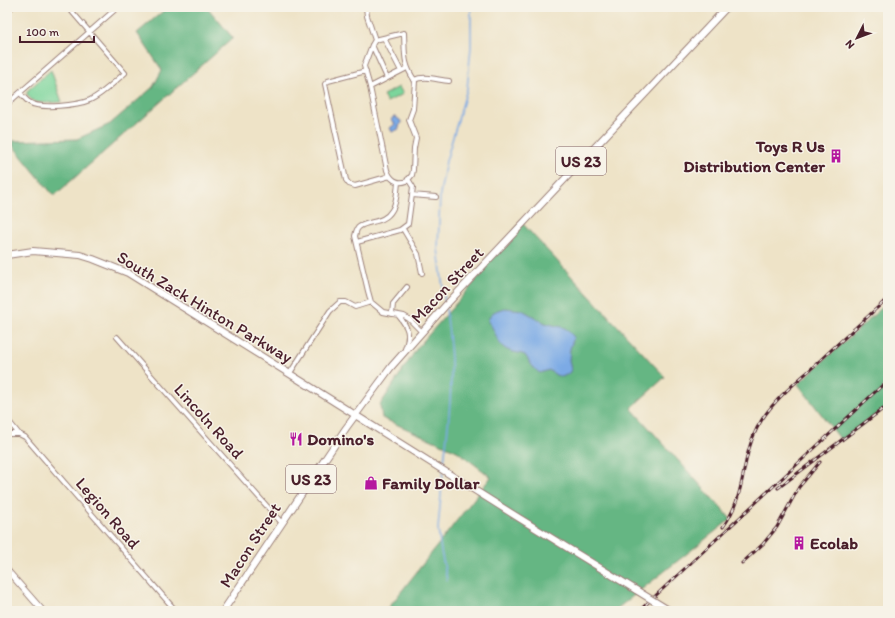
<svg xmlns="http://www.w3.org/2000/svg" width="895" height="618" viewBox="0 0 895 618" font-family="Itim,sans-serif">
  <rect width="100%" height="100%" fill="#f7f3e8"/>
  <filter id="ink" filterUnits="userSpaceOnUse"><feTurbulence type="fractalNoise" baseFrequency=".025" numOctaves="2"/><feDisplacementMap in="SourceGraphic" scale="8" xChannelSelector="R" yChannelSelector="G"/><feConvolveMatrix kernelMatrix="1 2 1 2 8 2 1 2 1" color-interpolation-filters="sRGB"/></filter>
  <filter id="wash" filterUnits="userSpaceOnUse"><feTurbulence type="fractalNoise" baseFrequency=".012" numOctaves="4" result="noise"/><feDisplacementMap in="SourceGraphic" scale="16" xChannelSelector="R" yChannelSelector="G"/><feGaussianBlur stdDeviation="0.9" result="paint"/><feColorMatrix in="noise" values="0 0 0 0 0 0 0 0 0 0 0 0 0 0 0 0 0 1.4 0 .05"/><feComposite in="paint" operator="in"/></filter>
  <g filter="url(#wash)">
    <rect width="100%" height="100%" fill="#eee3c7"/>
    <path fill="#7cd59b" stroke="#637a63" d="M51,70L62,102C50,102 33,107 27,94V91Z
      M399,87L403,94L387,102L383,95Z"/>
    <path fill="#65b683" stroke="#586a57" d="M168,7H207L233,38L54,196L13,146V141L77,139L110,124L153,87L162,70L137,33Z
      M521,222L665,377L631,408L731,519L614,611H386L491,477L457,451L382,418L380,405L417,348L473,284Z
      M888,302V406L841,440L798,384Z"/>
    <path fill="#7baae5" stroke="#626488" d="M394,116L400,120L402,123L399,126V129L392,132L390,128L395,124L391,120Z
      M505,308L522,310L545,323L565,328L574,337L570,349L569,360L571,370L568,374L562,377L556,375L549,370L540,373C533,369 530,362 525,355C518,352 510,353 503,347C496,341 495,328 488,322C489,312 497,310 505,308Z"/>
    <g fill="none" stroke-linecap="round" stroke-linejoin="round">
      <path stroke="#7baae5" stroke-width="1.5" d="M445,303L438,249L440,194L446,161L467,89L471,47V7
        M443,469C448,432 452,395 451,358C450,342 448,325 446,309
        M443,472L438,529L441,551L447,580"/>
    </g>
  </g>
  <g filter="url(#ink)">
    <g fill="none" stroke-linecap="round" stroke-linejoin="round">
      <g stroke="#9c8179" stroke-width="6">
        <path id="minor" d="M366,7L367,16L375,40
          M7,11L12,7
          M404,33C405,54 403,64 415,81L413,109L409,120L416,138L414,148L413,170L412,175L407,181C397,185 390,179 387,170L370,87L364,66L372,45L375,40Z
          M384,38L401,71
          M372,45L387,78
          M366,71L328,81L325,84L346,180L349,184L355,186L390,176
          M414,80C425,75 437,80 449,81
          M370,87L407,68
          M20,93C23,96 26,100 29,102C40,110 78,105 90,100C103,94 114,82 125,73L68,7
          M7,104L118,7
          M398,182C397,191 397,203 392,210C384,224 369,220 359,227C356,229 356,233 355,236L368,291L371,302L383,312L404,316L409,319L422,332
          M412,195L436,197
          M403,229L418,254L422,273
          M357,242L400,230L408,224L413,187L408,179
          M392,314L393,304L407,287
          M398,315C408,327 411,334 405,349
          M117,337L281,522
          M290,373L330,311L340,302H346L355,307L371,302
          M7,419L19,434L25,437L176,611
          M7,434H19"/>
      </g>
      <g stroke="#9c8179" stroke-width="7">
        <path id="tertiary" d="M7,570L43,611"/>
      </g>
      <g stroke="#9c8179" stroke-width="8">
        <path id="secondary" d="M7,255L33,251L80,255L93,259L128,273L306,384L519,518L636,590"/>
      </g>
      <g stroke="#9c8179" stroke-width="8">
        <path id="primary" d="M223,611L346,428L391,367L446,305L727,7"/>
      </g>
      <use href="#minor" stroke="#fff" stroke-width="4"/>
      <use href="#tertiary" stroke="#fff" stroke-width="5"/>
      <use href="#secondary" stroke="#fff" stroke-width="6"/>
      <use href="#primary" stroke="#fff" stroke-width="6"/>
      <g stroke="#4a1f2b" stroke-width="3">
        <path id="rail" d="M778,488L888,405
          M723,527C747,494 740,461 757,428C770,403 792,386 812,368C837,344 863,321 888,298
          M742,563L763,544L777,527L799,487L820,462
          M639,611L888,380"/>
      </g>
      <use href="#rail" stroke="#f7f3e8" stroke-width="1.5" stroke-dasharray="4.5" stroke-linecap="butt"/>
      <g stroke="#9c8179" stroke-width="8" stroke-linecap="butt">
        <path id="secondary-bridge" d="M636,590L670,611"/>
      </g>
      <use href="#secondary-bridge" stroke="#fff" stroke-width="6"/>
    </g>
  </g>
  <defs>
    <g id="building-bare" transform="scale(1.08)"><path d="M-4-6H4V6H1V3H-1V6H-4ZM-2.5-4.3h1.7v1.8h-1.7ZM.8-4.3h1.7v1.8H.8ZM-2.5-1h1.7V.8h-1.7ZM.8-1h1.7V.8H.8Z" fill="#b5179e" stroke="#f7f3e8" stroke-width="2.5" paint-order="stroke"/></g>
    <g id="restaurant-bare" transform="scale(1.08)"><path d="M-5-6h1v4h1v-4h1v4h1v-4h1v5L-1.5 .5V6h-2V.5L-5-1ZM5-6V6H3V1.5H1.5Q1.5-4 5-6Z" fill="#b5179e" stroke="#f7f3e8" stroke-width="2.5" paint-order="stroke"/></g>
    <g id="shop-bare" transform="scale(1.08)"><path d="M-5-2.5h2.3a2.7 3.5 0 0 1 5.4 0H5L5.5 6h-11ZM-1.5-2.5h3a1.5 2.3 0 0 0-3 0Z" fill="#b5179e" stroke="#f7f3e8" stroke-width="2.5" paint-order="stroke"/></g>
  </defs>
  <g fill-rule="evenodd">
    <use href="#building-bare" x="836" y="156"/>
    <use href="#restaurant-bare" x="296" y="439"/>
    <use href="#shop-bare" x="371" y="483"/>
    <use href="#building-bare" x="799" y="543"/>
  </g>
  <g text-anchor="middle" stroke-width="3" stroke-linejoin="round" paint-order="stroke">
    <g fill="#f7f3e8" stroke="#7e5f64" stroke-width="1">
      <rect x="556" y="147" width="50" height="28" rx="3"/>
      <rect x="286" y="465" width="50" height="28" rx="3"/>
    </g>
    <g font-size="16" font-weight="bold" fill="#4a1f2b">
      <text x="581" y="167">US 23</text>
      <text x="311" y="485">US 23</text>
    </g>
    <g font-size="17" font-weight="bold" fill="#4a1f2b" stroke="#f7f3e8" text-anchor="start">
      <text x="825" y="152" text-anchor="end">Toys R Us<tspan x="825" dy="20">Distribution Center</tspan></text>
      <text x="307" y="445">Domino's</text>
      <text x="382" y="489">Family Dollar</text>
      <text x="810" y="549">Ecolab</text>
    </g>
    <g font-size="17" fill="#4a1f2b" stroke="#f7f3e8">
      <text transform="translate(447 285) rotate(-47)" y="6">Macon Street</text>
      <text transform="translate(205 307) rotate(31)" y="6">South Zack Hinton Parkway</text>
      <text transform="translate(209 421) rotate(48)" y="6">Lincoln Road</text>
      <text transform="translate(108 513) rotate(49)" y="6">Legion Road</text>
      <text transform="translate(250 545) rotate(-57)" y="6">Macon Street</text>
    </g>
  </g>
  <rect width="895" height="618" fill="none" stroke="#f7f3e8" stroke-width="24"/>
  <g transform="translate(857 38) rotate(228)" stroke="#f7f3e8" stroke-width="3" paint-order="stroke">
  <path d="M0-3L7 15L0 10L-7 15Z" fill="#4a1f2b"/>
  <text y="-6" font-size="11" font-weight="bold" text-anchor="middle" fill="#4a1f2b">N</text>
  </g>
  <path d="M20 36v6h74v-6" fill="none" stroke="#4a1f2b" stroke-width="2"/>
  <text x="26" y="36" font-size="12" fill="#4a1f2b" stroke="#f7f3e8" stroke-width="3" paint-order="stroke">100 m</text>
</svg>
